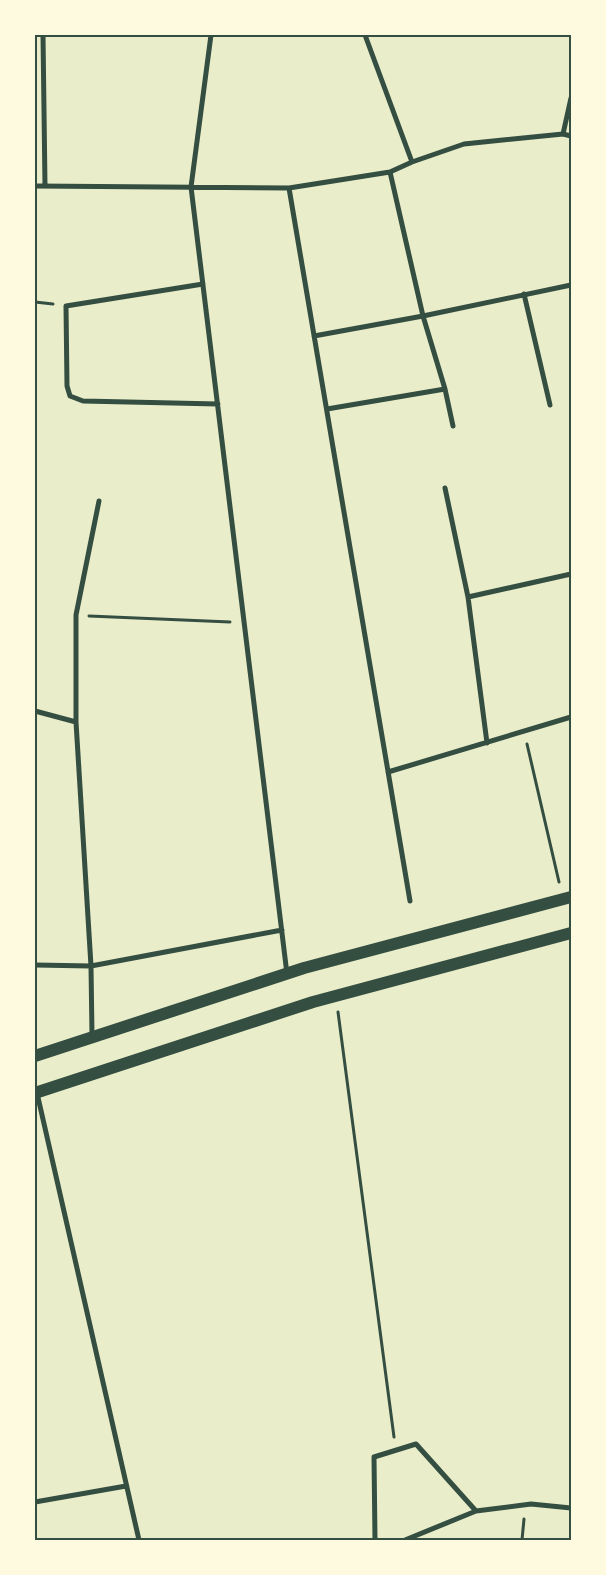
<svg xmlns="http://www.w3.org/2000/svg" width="606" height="1575" viewBox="0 0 606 1575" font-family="'Fira Sans',sans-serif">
  <rect width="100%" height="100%" fill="#e9edc9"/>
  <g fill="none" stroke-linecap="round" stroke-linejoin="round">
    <path stroke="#344e41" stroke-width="3" d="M35,302L53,304
      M89,616L230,622
      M527,744L559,882
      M338,1012L394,1437
      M522,1540L524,1519"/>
    <path stroke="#344e41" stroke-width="5" d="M43,35L45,186
      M211,35L191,187L287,974
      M365,35L412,162
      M563,134L571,98
      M390,172L423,316L445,389L453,426
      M35,186L289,188L390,172L412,162L464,144L563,134L571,136
      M289,188L410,901
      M203,284L66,306L67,386L70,396L83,401L218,404
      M524,294L550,405
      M314,336L423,316L571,285
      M327,409L445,389
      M445,488L468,597L487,743
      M468,597L571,574
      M35,711L76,722
      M388,772L571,717
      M35,965L91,966L282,930
      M92,1035L91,966L76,722V615L99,501
      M37,1093L139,1540
      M35,1502L126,1486
      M375,1540L374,1457L416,1444L476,1511
      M405,1540L476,1511L531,1504L571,1508"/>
    <path stroke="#344e41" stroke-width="12" d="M35,1056L304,968L571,897
      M35,1093L313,1002L571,933"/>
  </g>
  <rect width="606" height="1575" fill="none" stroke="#fefae0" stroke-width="72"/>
  <rect x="36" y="36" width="534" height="1503" fill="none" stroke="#344e41" stroke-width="2"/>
</svg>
